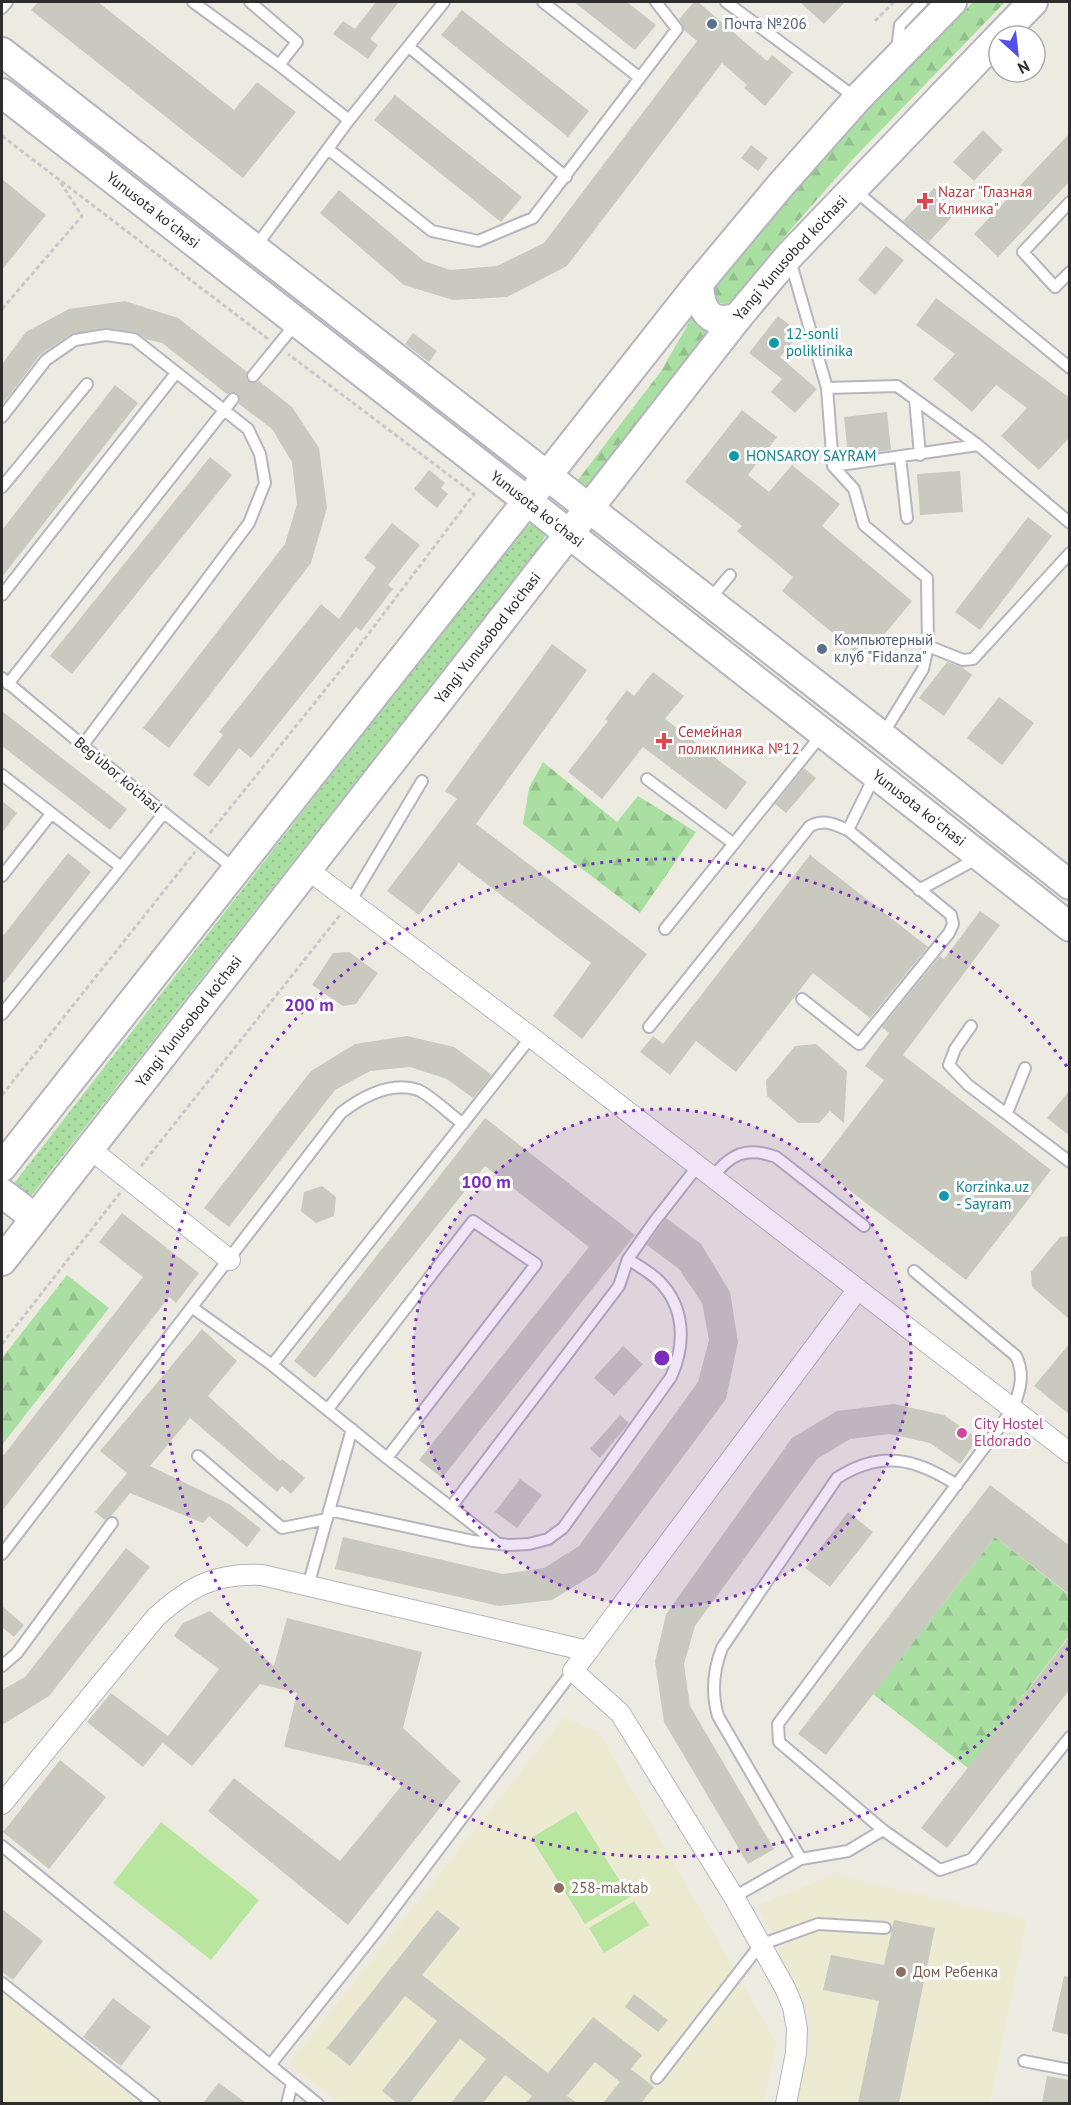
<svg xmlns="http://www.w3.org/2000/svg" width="1071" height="2105" viewBox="0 0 1071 2105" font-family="'PT Sans',sans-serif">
  <defs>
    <pattern id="grass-dots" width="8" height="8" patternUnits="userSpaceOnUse" patternTransform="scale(1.5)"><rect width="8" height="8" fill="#aadfa2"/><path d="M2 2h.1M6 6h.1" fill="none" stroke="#93c08c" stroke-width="1.8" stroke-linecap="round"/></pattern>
    <pattern id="forest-firs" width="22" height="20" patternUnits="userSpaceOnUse" patternTransform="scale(1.5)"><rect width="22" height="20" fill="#aadfa2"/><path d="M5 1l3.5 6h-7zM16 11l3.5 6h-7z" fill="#93c08c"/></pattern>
  </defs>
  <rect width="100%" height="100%" fill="#edebe1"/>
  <path fill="#edead2" d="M564,1717L599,1732L777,2044L763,2104L341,2103L289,2064Z
    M835,1874L1027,1920L990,2103H795L809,2024L758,1905Z
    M2,1991L139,2103H2Z"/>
  <path fill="url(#grass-dots)" d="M532,523L546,534L540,546L32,1195C23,1195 17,1190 15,1182L521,531Z"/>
  <path fill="url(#forest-firs)" d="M973,2H1005L853,159L791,229L732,301L725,304C714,303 714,296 712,287L773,213L836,143Z
    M695,312L712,327L587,486L578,480L661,371Z
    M543,762L617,822L638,796L696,832L640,913L523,824L529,788Z
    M67,1275L109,1308L2,1445V1358Z
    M995,1537L1069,1595V1636L968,1768L873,1694Z"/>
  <path fill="#b8e69f" d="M576,1811L630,1897L585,1924L531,1838Z
    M161,1822L259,1900L211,1960L113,1883Z
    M634,1901L649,1925L604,1953L589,1928Z"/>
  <path fill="#c9c9bf" d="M38,2H98L234,110L257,82L296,112L243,178L31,10Z
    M376,2H399L370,39L378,45L368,59L333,34L343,21L355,29Z
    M574,2H627L656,25L635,50Z
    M694,2H698L767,61L772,55L793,72L765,106L744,88L747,85L722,63L567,266L507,297L453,300L404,285L320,213L339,190L424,261L450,270L497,266L544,243L697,41L684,30L679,19Z
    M800,2H845L824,24Z
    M462,10L589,111L568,137L441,35Z
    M395,95L522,197L501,222L374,120Z
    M983,130L1003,150L974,181L953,162Z
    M1070,133V181L998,257L974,234Z
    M751,145L768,158L758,171L741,158Z
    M2,179L46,215L2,270Z
    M934,188L958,210L929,242L903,221Z
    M886,246L904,260L875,295L858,280Z
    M936,298L1070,398V437L1039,470L1001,436L1027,408L996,385L972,412L933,379L955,354L916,325Z
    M125,301L178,318L247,372L246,378L249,382L255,383L259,381L292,407L319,448L327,508L311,563L169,748L143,728L285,544L297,504L292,462L272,429L239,404L240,397L237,393L231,392L227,394L162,343L146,339L136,332L105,328L71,334L40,355L2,405V364L26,332L69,309Z
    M778,316L800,333L780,357L817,389L795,413L771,392L782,379L749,353Z
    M413,333L437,351L429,362L405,344Z
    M115,385L138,403L2,577V530Z
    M742,410L777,437L748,475L769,492L792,465L840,504L822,526L912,601L864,659L782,591L793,577L737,531L742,526L685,482Z
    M887,412L891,450L848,456L844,417Z
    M210,457L232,475L72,674L50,656Z
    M429,470L445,483L441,488L448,494L437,508L414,489Z
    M960,471L963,512L920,515L917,474Z
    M1028,517L1052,536L980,630L955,612Z
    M392,523L420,545L388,585L393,589L361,631L356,627L251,758L239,748L209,787L193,775L223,735L219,732L321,604L339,619L376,567L364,558Z
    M552,644L587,670L476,824L647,954L582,1039L553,1016L591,963L459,863L419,915L387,891L457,799L445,791Z
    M947,662L962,667L972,675L944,716L919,698Z
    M653,672L684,696L665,719L747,782L726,810L643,747L602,799L568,772L608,721L605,719L627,690L634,696Z
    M999,697L1034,723L1002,765L967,738Z
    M2,711L127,809L110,830L2,746Z
    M804,768L816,778L786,813L775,804Z
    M2,801L17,813L2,833Z
    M68,853L91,872L2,985V937Z
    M810,855L928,947L870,1018L813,973L736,1072L696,1041L670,1075L640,1052L653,1036L663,1044Z
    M980,911L1000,925L903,1055L1051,1170L966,1280L818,1166L884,1080L865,1066L889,1033L882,1027L940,956L944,959Z
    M349,952L378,973L356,1004L343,1006L312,985L333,953Z
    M407,1036L454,1047L492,1075L473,1098L447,1079L410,1067L370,1071L335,1090L229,1227L204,1208L311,1071L355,1044Z
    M816,1044L847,1071L844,1123L830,1111L819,1123H798L767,1096L766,1081L795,1046Z
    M1070,1090V1136L1047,1118Z
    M485,1118L635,1235L442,1478L419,1460L589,1247L485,1166L315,1378L294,1361Z
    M322,1186L336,1197L334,1216L316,1223L301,1211L304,1192Z
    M122,1213L199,1273L176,1303L169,1297L2,1511V1457L143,1277L99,1242Z
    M666,1218L701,1244L730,1292L738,1342L726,1399L596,1573L552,1600L499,1606L335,1569L343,1537L503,1574L544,1568L579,1546L698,1382L709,1340L702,1303L679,1269L647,1245Z
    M1070,1236V1320L1032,1287L1031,1272L1060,1237Z
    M202,1329L237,1361L208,1396L280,1461L282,1459L305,1478L291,1494L282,1486L277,1492L190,1418L150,1466L229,1504L261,1529L247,1547L209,1516L203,1523L130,1493L111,1516L105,1520L95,1512L127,1473L100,1451Z
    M1070,1343V1415L1034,1386Z
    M623,1346L643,1364L614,1396L594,1378Z
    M894,1404L944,1415L978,1439L960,1464L930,1443L890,1434L850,1439L817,1459L695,1626L684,1664L690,1706L774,1849L748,1864L664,1722L655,1662L666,1614L792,1438L837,1411Z
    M620,1415L629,1423L600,1458L590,1449Z
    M520,1479L542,1495L517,1528L495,1512Z
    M990,1485L1070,1546V1595L995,1537L826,1755L798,1734Z
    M848,1512L873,1532L830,1587L805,1568Z
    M126,1548L150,1567L49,1696L2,1725V1690L25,1677Z
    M2,1606L24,1625L14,1637L2,1627Z
    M210,1611L274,1666L287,1618L422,1652L403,1728L461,1781L348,1925L208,1811L234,1778L340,1861L403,1784L382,1769L284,1747L297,1693L260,1684L192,1766L163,1743L164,1741L143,1767L87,1722L111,1693L168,1736L219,1669L174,1636L183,1623Z
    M1070,1636V1689L947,1848L921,1828Z
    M60,1760L106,1797L49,1869L3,1832Z
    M2,1909L43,1941L13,1980L2,1972Z
    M437,1910L460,1928L422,1975L548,2073L593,2017L642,2055L631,2069L654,2087L641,2103H603L620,2082L595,2062L567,2096L577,2103H526L532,2096L505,2075L483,2103H451L486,2059L460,2039L410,2103H397L382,2091L437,2021L405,1996L350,2066L327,2048Z
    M894,1920L935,1928L899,2103H858L879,2001L823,1990L831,1955L884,1965Z
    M1064,1976L1070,1977V2035L1052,2031Z
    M634,1994L668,2020L658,2032L625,2007Z
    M113,1998L151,2027L121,2066L83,2037Z
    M1047,2076L1070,2080V2103H1042Z
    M219,2083L246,2103H203Z"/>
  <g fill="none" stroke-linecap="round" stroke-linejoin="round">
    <g stroke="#b5b4bf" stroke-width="14">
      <path id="lane" d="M193,2L279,65
        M250,2L297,42L279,65L349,120
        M543,2L640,78
        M726,2L856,98
        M2,8L7,2
        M409,47L566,177
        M897,49L900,25L922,2
        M328,149L432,231L478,241L533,218L677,29L656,2
        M853,189L1070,368
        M1070,202L1023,252L1055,287L1070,272
        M254,249L349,120L444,2
        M790,260L827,388L833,466L854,489L864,525L927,578L928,646L923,669L883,734
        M253,376L297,322
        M827,388L897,386L978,445L1070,523
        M915,399L920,455
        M2,417L46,360L75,340L106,335L134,339L248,429L260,454L265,483L249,523L83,745
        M900,457L907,518
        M833,466L978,445
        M2,487L87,384
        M2,595L176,373
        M709,600L730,575
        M928,646L963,660L973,659L1070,553
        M2,678L164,813L236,870
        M8,684L233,399
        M2,775L121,867L164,813
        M647,779L734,844
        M848,830L874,777
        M2,876L51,814
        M919,890L978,858
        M350,902L422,781
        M665,929L823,733
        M2,1014L121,867
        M971,1026L955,1049L949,1065L968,1085L1070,1162
        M649,1027L810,826C825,819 833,824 848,830L951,915L953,924L949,933L859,1044L802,999
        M1007,1113L1025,1068
        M712,1178C730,1154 746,1146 776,1157L864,1226
        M193,1308L272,1365L531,1037
        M272,1365L387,1458L496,1542
        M328,1409L473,1221L536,1264L387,1458
        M198,1456L282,1528L327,1519
        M451,1507L619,1286L628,1259L654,1222L697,1167
        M329,1510L473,1541L509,1545L529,1544L548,1539L563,1528L671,1377C686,1344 685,1307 659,1281C650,1272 638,1266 628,1259
        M2,1554L341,1113C362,1097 391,1081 418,1090C429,1094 452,1116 463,1124
        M308,1586L352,1429
        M2,1666L17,1653L112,1523
        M883,1830L779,1742L778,1724L1013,1409C1020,1390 1025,1375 1016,1356L914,1271
        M2,1846L318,2104
        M801,1859L718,1716C711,1692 713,1671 722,1648L837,1478C881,1450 915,1458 957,1485
        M734,1897L801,1859L848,1851L883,1830L940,1870L972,1859L1070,1737
        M2,1983L154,2104
        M1024,2061L1070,2070
        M271,2064L376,1932L573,1671
        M657,2078L760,1945L818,1924L885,1928
        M287,2104L292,2083"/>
    </g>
    <g stroke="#b5b4bf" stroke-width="22">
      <path id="street" d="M307,869L531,1037L1070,1453
        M89,1148L230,1260
        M2,1804L156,1617C191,1586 214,1573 262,1575L588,1651
        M786,2104L796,2053L797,2029L793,2007L785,1988L734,1897L620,1713L573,1671L858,1289"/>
    </g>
    <g stroke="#b5b4bf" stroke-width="32">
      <g id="secondary">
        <path d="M1000,36L1033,2"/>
        <path d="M2,52L882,736L1070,885"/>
        <path d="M2,93L494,475L1070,927"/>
        <path d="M699,283C700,310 709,327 738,317"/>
        <path d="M2,1167L699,283L779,187L857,99L952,2"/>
        <path d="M2,1193L35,1218"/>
        <path id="s1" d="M2,1261L738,317L789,256L999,37"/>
      </g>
    </g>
    <path stroke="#c8c8c8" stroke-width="3" stroke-dasharray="4.5 3" stroke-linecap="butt" d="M875,21L894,2
      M2,136L268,339
      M2,309L82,216L59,180
      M210,833L345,665L474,494L288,354
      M2,1095L195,852
      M141,1166L340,915
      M2,1344L120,1193"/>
    <use href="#lane" stroke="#fff" stroke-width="10"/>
    <use href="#street" stroke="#fff" stroke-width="20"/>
    <use href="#secondary" stroke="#fff" stroke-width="28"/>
  </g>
  <circle cx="662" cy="1358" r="249" fill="#7b2cbf" fill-opacity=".12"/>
  <g fill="none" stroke="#7b2cbf" stroke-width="3" stroke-dasharray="3 6">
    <circle cx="662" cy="1358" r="249"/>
    <path d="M1068 1648A499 499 0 1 1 1068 1068"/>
  </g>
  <g fill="#5c6f8a" stroke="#fff" stroke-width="2">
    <circle cx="712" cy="24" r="6"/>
    <circle cx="822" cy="649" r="6"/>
  </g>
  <g fill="#e0444e" stroke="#fff" stroke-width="2">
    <path d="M922 192h6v6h6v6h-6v6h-6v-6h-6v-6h6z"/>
    <path d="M661 732h6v6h6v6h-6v6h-6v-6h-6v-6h6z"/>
  </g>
  <g fill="#0f9aa8" stroke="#fff" stroke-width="2">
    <circle cx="774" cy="343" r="6"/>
    <circle cx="734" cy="456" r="6"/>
    <circle cx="944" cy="1196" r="6"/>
  </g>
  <circle fill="#d1479c" stroke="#fff" stroke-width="2" cx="962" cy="1433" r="6"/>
  <g fill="#8d6e63" stroke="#fff" stroke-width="2">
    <circle cx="559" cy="1888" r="6"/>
    <circle cx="901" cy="1972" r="6"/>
  </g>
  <g text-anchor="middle" stroke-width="6" stroke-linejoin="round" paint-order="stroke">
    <g font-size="15" fill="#4e5e75" stroke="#fff" text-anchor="start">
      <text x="724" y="29">Почта №206</text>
      <text x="834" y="645">Компьютерный<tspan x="834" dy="17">клуб "Fidanza"</tspan></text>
    </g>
    <g font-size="15" fill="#be3a42" stroke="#fff" text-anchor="start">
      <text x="938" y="197">Nazar "Глазная<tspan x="938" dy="17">Клиника"</tspan></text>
      <text x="678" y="737">Семейная<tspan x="678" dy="17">поликлиника №12</tspan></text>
    </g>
    <g font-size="15" fill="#2d2d2d" stroke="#fff">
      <text transform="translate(153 210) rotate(38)" y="5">Yunusota koʻchasi</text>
      <text dy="5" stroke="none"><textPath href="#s1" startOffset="1276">Yangi Yunusobod ko'chasi</textPath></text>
      <text transform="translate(537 509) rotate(38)" y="5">Yunusota koʻchasi</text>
      <text dy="5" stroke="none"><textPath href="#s1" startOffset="790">Yangi Yunusobod ko'chasi</textPath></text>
      <text transform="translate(118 775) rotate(40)" y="5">Beg'ubor ko'chasi</text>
      <text transform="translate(919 808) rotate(38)" y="5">Yunusota koʻchasi</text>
      <text dy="5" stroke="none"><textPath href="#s1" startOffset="304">Yangi Yunusobod ko'chasi</textPath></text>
    </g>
    <g font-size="15" fill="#0d838f" stroke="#fff" text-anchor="start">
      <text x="786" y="339">12-sonli<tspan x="786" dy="17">poliklinika</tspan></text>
      <text x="746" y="461">HONSAROY SAYRAM</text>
      <text x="956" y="1192">Korzinka.uz<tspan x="956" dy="17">- Sayram</tspan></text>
    </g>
    <g font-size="15" fill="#b23c85" stroke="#fff" text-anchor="start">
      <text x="974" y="1429">City Hostel<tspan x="974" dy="17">Eldorado</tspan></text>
    </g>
    <g font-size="15" fill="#785e54" stroke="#fff" text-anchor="start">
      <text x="571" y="1893">258-maktab</text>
      <text x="913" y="1977">Дом Ребенка</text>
    </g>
  </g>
  <circle cx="662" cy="1358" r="9" fill="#7b2cbf" stroke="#fff" stroke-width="3"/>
  <g font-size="18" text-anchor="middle" font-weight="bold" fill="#7b2cbf" stroke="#fff" stroke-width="6" stroke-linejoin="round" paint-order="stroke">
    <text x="309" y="1011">200 m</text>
    <text x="486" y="1188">100 m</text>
  </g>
  <rect width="1071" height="2105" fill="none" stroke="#2d2d2d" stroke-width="6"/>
  <g transform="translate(1017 54) rotate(153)"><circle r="28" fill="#ffffff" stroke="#ababab" stroke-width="1.5"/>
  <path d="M0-4.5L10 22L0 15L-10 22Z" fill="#544fed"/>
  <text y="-9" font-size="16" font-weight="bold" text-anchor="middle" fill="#2d2d2d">N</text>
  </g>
</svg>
